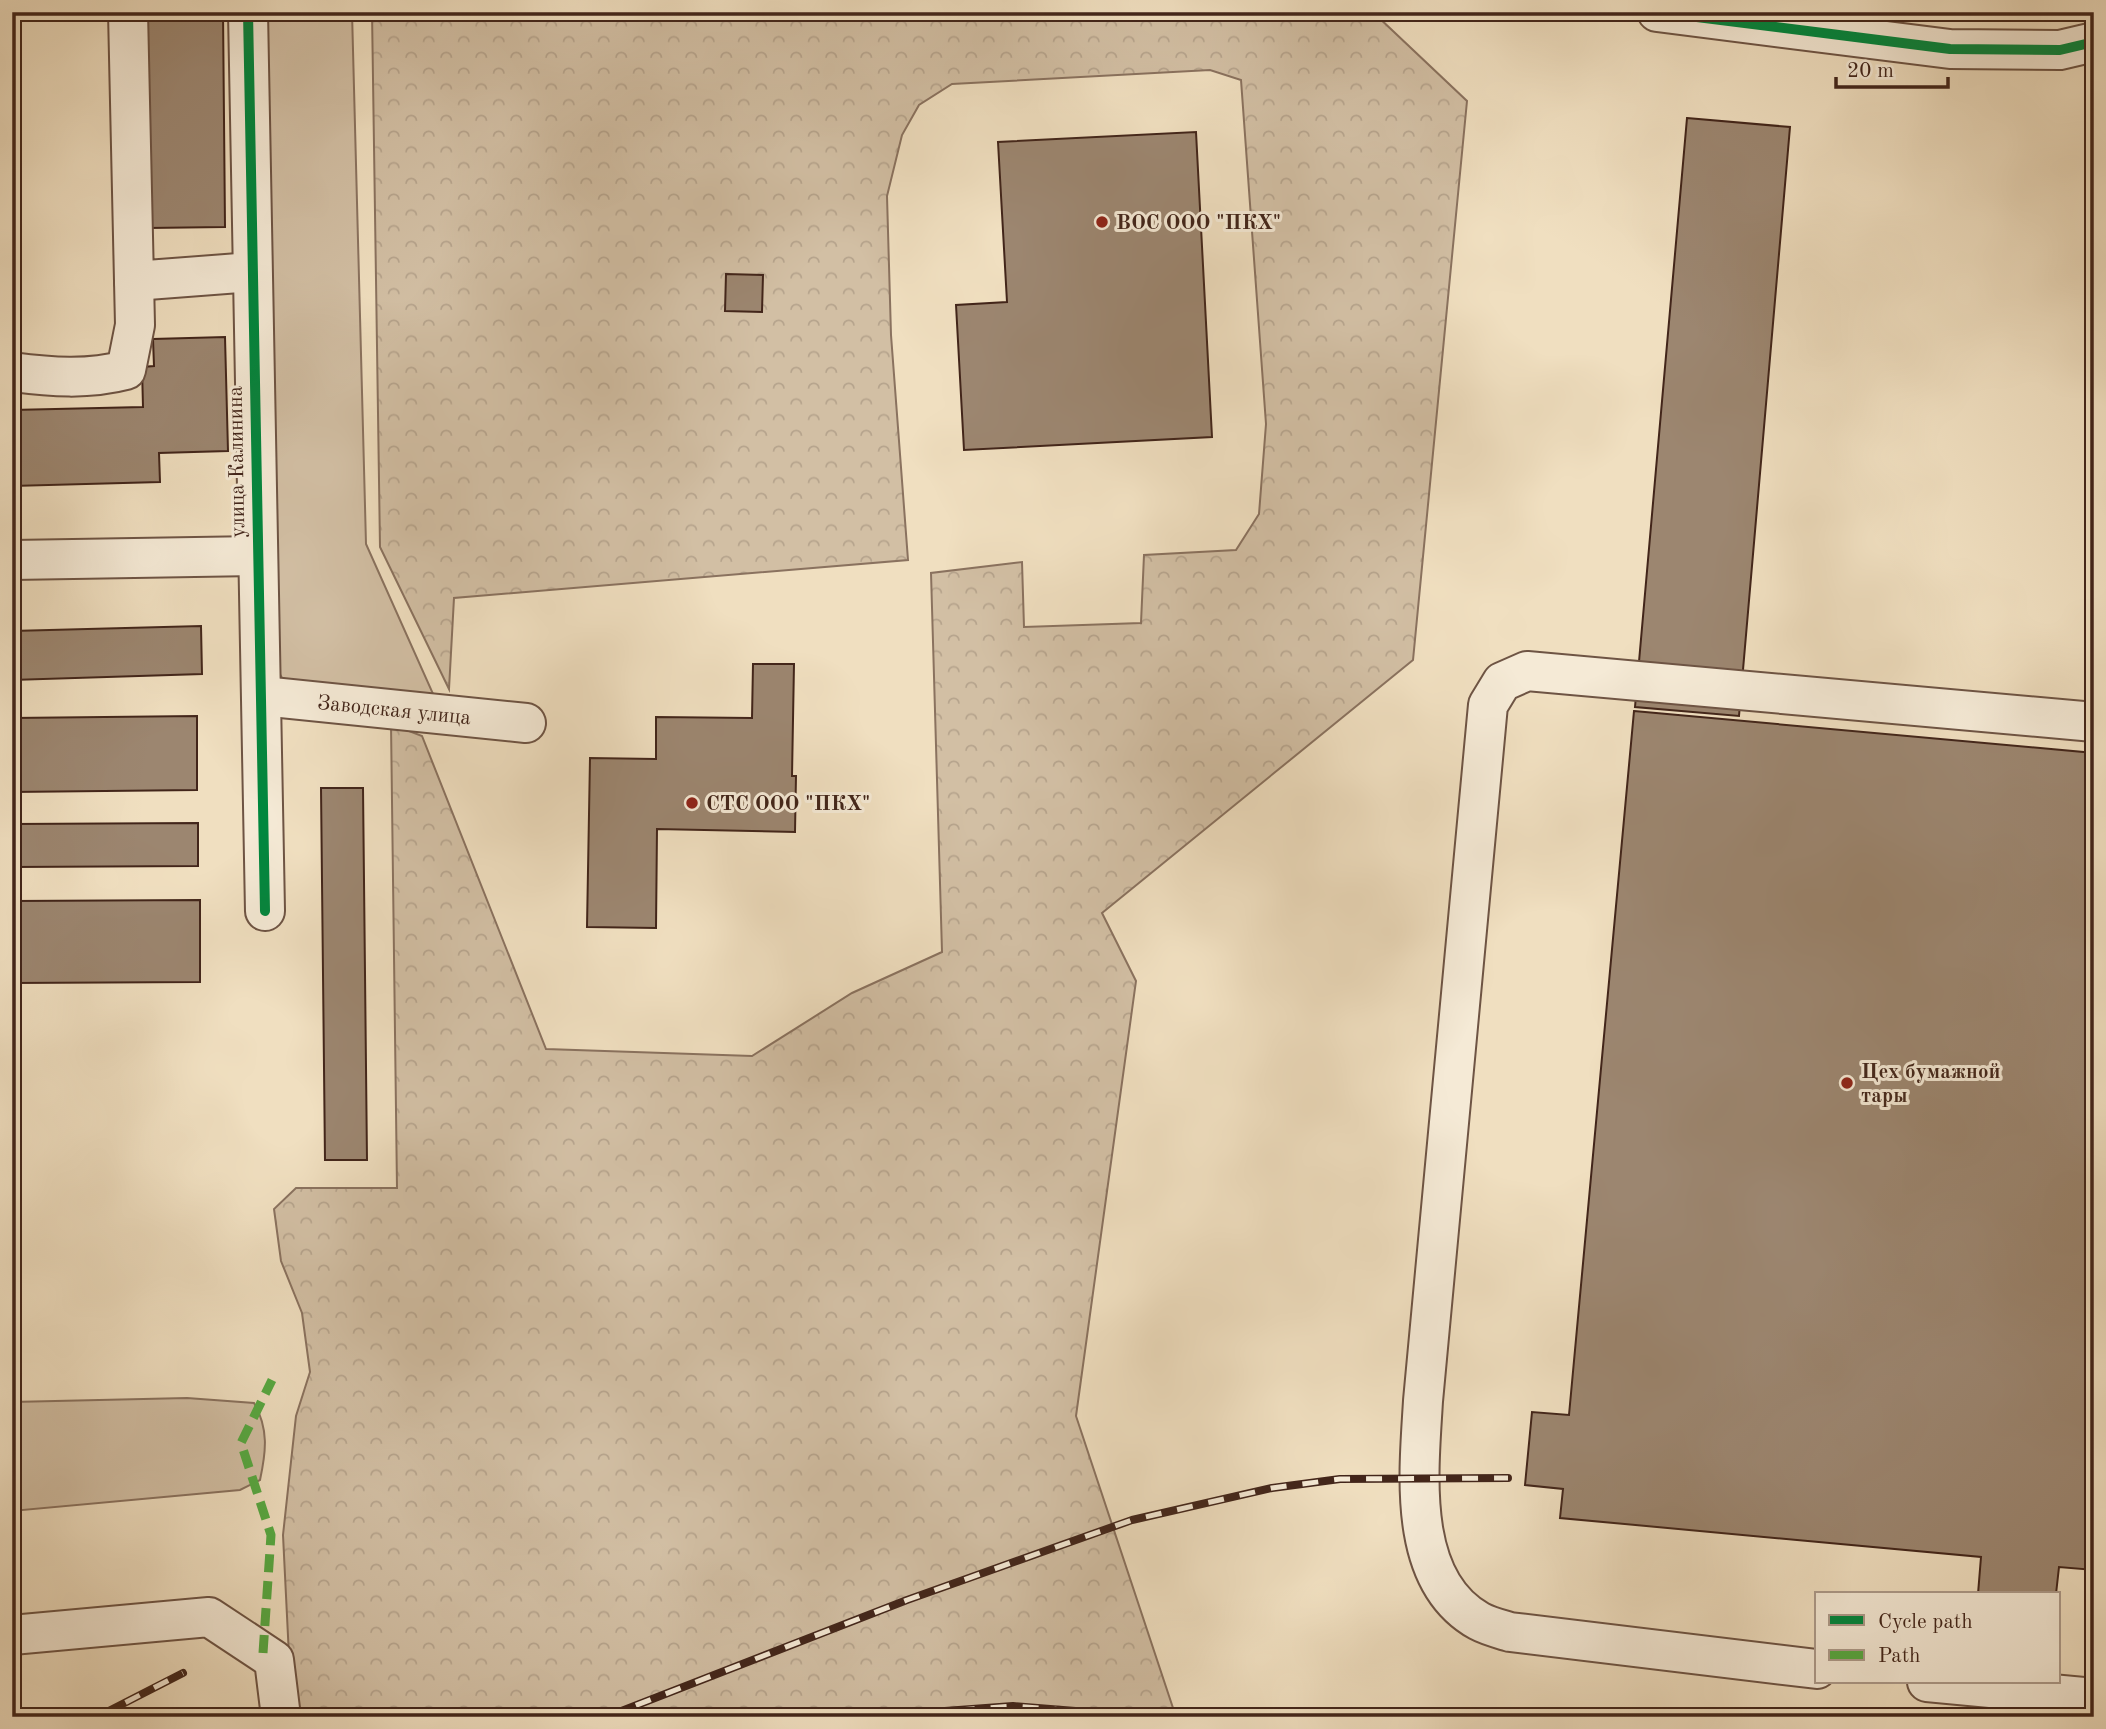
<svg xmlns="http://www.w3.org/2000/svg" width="2106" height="1729" viewBox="0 0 2106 1729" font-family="'Old Standard TT',serif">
  <defs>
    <pattern id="forest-crowns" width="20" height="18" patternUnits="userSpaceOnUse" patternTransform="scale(1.75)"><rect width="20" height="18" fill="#d2bfa4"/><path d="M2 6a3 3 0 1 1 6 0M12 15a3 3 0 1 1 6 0" fill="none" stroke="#b6a48d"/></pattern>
  </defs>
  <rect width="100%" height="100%" fill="#f0dfc0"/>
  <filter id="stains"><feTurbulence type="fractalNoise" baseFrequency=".00286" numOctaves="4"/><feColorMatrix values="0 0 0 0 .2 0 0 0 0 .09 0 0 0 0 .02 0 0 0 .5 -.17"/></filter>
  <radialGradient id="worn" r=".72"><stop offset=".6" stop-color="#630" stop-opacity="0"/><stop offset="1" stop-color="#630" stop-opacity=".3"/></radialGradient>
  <path fill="#d2bfa4" stroke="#8a725f" stroke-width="2" d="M264,12H352L366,544L434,696L294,682L282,678L277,669Z
    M187,1398L254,1403C269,1429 266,1452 260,1480L240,1490L12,1511V1402Z"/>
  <path fill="url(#forest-crowns)" stroke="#8a725f" stroke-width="2" d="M372,12H1359L1376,15L1467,101L1413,660L1102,913L1136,981L1076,1416L1176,1717H292L283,1535L296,1416L310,1372L302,1313L281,1261L274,1209L296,1188H397L391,724L422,736L546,1049L752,1056L852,993L942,952L931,573L1022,562L1024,627L1141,623L1144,555L1236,550L1259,514L1266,424L1241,80L1210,70L952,84L919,105L902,135L887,196L891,335L908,560L454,598L449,689L380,547Z"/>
  <path fill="#9c8670" stroke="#42251a" stroke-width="2" d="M146,12H223L225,227L148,228Z
    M1687,118L1790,127L1739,716L1635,707Z
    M1196,132L1212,437L964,450L956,305L1007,302L998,142Z
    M726,274L763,275L762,312L725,311Z
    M225,337L228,451L159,453L160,482L12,486V410L143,407L142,367L154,366L153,339Z
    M201,626L202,674L12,680V631Z
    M753,664H794L792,776H796L795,832L657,829L656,928L587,927L590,758L656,759V717L752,718Z
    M1634,711L2094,753V1570L2059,1567L2056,1594H1978L1981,1557L1560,1518L1563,1489L1525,1485L1532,1412L1569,1415Z
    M197,716V790L12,792V718Z
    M321,788H363L367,1160H325Z
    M198,823V866L12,867V824Z
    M200,900V982L12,983V901Z"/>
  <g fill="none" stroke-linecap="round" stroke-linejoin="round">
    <g stroke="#6e5444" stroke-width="42">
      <g id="minor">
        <path d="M128,12L134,281L252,272"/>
        <path d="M248,12L265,911"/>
        <path d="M1657,12L1950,49L2060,50L2094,42"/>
        <path d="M12,372C51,377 88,380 126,370L135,325L134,281"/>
        <path d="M12,560L257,556"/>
        <path id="s1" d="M262,696L526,723"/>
        <path d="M12,1635L209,1617L274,1660L281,1717"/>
        <path d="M1817,1669L1510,1632C1500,1629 1488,1626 1479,1621C1406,1580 1419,1471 1423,1401L1488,705L1502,682L1527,671L2094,722"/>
        <path d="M1927,1682L2094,1698"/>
      </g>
    </g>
    <use href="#minor" stroke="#f5ead6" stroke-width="38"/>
    <g stroke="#42251a" stroke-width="8">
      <path id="rail" d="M97,1717L183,1673
        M606,1717L907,1600L1132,1520L1272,1488L1340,1479L1508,1478
        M863,1717L1013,1706L1151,1717"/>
    </g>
    <use href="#rail" stroke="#f5ead6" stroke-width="5" stroke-dasharray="16" stroke-linecap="butt"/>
    <path stroke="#56aa42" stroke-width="9" stroke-dasharray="18 9" stroke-linecap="butt" d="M263,1653L271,1535L241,1443L272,1380"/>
    <g stroke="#f5ead6" stroke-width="15">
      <path id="cycleway" d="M248,12L265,911
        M1657,12L1950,49L2060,50L2094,42"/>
    </g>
    <use href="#cycleway" stroke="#00873e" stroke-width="10"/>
  </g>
  <g fill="#8f2418" stroke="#f5ead6" stroke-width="2.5">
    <circle cx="1102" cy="222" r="7"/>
    <circle cx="692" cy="803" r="7"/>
    <circle cx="1847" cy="1083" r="7"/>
  </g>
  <g text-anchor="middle" stroke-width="6" stroke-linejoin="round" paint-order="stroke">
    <g font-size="21" font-weight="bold" fill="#42251a" stroke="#f5ead6" text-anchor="start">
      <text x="1116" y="229">ВОС ООО "ПКХ"</text>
      <text x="706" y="810">СТС ООО "ПКХ"</text>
      <text x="1861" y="1078">Цех бумажной<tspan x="1861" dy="24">тары</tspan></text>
    </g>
    <g font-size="21" fill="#42251a" stroke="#f5ead6">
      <text transform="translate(236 462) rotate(-91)" y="7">улица Калинина</text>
      <text dy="7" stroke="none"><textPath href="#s1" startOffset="133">Заводская улица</textPath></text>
    </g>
  </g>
  <rect width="2106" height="1729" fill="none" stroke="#f0dfc0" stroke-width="42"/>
  <rect x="14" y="14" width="2078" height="1701" fill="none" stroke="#42251a" stroke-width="3.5"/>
  <rect x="21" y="21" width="2064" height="1687" fill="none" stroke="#42251a" stroke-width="2"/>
  <rect x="1815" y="1592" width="245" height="91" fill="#f5ead6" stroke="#ad9b8b" stroke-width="2"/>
  <rect x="1829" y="1615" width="35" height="10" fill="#00873e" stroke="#ad9b8b" stroke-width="2"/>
  <text x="1878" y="1628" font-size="21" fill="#42251a">Cycle path</text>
  <rect x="1829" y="1650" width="35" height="10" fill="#56aa42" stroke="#ad9b8b" stroke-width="2"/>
  <text x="1878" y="1662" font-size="21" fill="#42251a">Path</text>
  <path d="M1836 77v10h112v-10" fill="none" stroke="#42251a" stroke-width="3.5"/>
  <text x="1847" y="77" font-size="21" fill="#42251a" stroke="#f5ead6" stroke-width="5" paint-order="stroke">20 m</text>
  <rect width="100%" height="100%" filter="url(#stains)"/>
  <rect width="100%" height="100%" fill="url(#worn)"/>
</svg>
